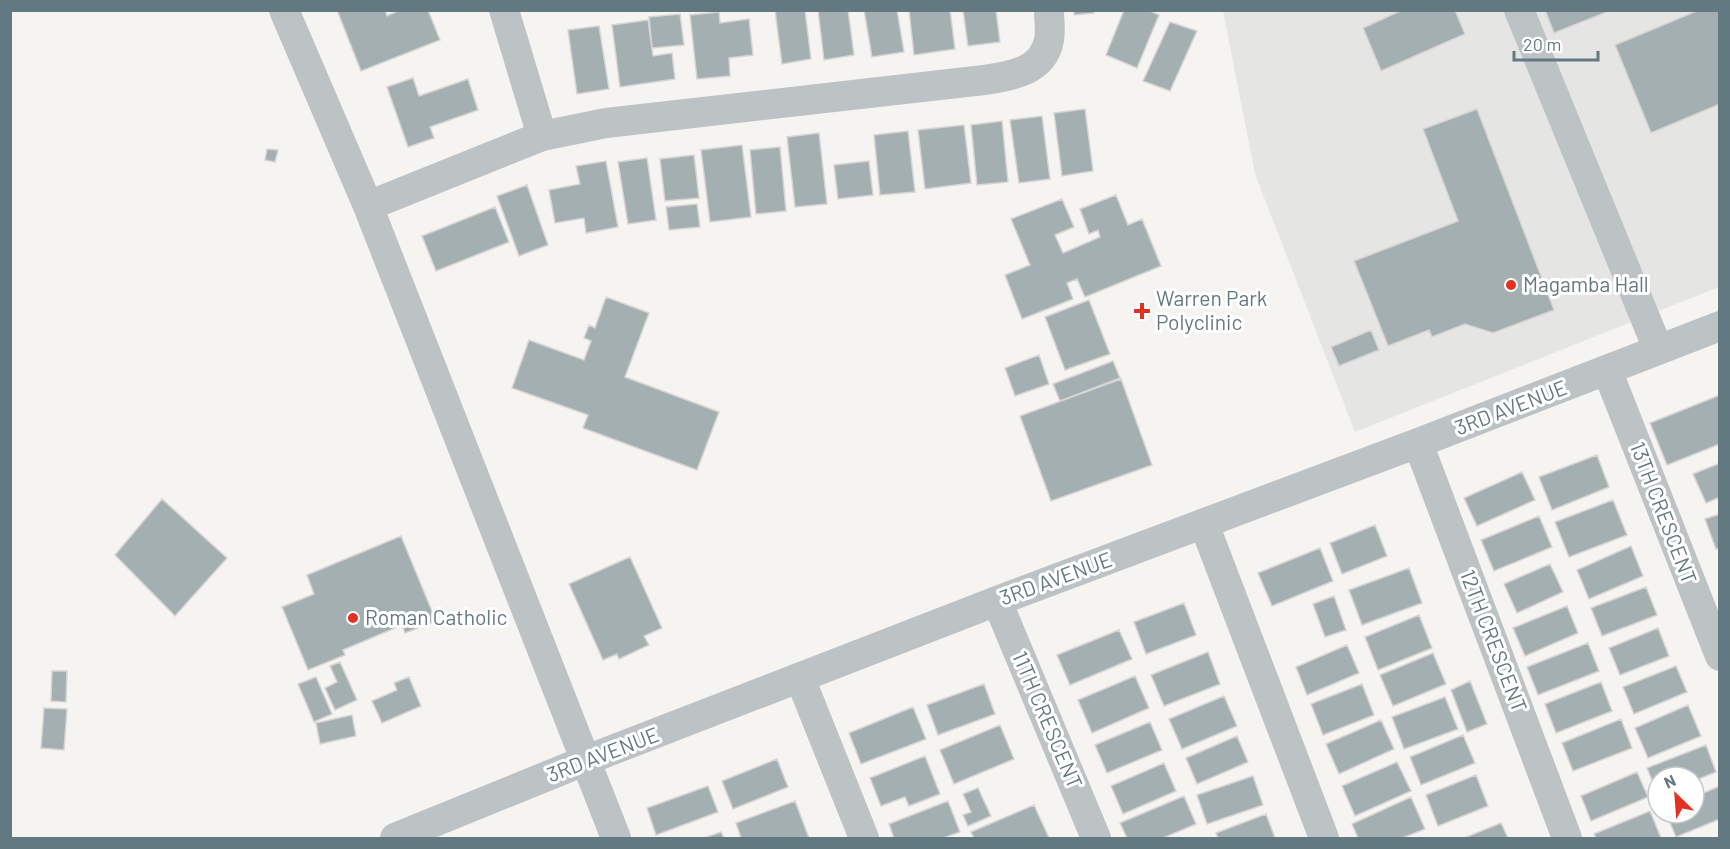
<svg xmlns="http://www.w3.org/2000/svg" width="1730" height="849" viewBox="0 0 1730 849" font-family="Barlow,sans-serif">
  <rect width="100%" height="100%" fill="#f5f4f1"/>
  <path fill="#e5e6e4" d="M1223,11H1719V287L1355,432L1255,174Z"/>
  <path fill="#a4afb2" stroke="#d6d5d3" stroke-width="1.5" d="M337,10H385L387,16L400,10H428L440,40L361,71Z
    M775,10H805L811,59L782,64Z
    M818,10H848L854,55L824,60Z
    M864,10H897L904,52L872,57Z
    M909,10H950L955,49L914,55Z
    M963,10H996L1000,42L968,46Z
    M1074,10H1093L1094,13L1074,15Z
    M1124,10H1148L1159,15L1137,68L1106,55Z
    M1402,10H1455L1465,34L1381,71L1363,28Z
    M1545,10H1612L1554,33Z
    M1699,10H1720V104L1651,133L1615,45Z
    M719,12L720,23L749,19L753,55L729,58L730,76L697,79L690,15Z
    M680,14L684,45L652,48L649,17Z
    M648,20L653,56L672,53L675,79L620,87L612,25Z
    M1170,22L1197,31L1170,91L1143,81Z
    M599,26L609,89L577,94L568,30Z
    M413,78L419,96L468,79L478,110L430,127L434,138L408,147L387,87Z
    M1085,109L1093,171L1062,176L1054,113Z
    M1477,109L1554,310L1493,333L1465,324L1432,337L1429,330L1388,346L1354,261L1458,221L1423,129Z
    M1042,116L1050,179L1019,183L1010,120Z
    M1002,121L1008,182L977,185L971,125Z
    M964,125L971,183L925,189L918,130Z
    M908,131L915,192L880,195L874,135Z
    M819,133L827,204L795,207L787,137Z
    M742,145L751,217L710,222L701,150Z
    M780,147L786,211L756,214L750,150Z
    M267,149L278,150L275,162L265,160Z
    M694,155L699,198L665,201L660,159Z
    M647,158L656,220L628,224L618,162Z
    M606,161L618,227L586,233L584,218L555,223L549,190L580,184L576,166Z
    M869,161L873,195L838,199L834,165Z
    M527,185L548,245L519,256L497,196Z
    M1116,195L1128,225L1142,219L1161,266L1085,297L1077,279L1067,283L1073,299L1022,319L1005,275L1030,265L1011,219L1062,199L1074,227L1055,235L1063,253L1100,237L1098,230L1089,234L1080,209Z
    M697,204L700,227L669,230L666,207Z
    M495,207L509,242L436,271L422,236Z
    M606,297L649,313L625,377L719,412L697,470L583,428L588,415L512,388L529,340L584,360L591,341L584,338L589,325L595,328Z
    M1089,300L1110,354L1065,370L1045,317Z
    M1371,330L1379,350L1339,366L1331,347Z
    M1039,355L1049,384L1015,396L1005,368Z
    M1113,361L1120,378L1060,401L1053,384Z
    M1121,379L1152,465L1051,501L1020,416Z
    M1720,395V444L1667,465L1650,423Z
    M1597,455L1609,487L1552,510L1539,477Z
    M1720,463V497L1706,503L1693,474Z
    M1522,472L1535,500L1477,526L1464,498Z
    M162,499L227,558L175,616L115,555Z
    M1613,500L1627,535L1569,557L1555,522Z
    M1720,514V548L1716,549L1705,519Z
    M1539,516L1552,547L1494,571L1481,540Z
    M1375,525L1387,556L1342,574L1330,543Z
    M401,536L436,621L405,633L402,625L343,650L345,655L308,670L282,607L314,594L307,575Z
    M1631,546L1643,576L1589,599L1577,570Z
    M1320,548L1333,581L1272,606L1258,573Z
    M630,557L662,628L644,636L649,645L619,659L617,654L603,660L569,584Z
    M1550,564L1563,592L1517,613L1504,584Z
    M1409,568L1422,603L1362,625L1349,590Z
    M1646,587L1657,615L1602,636L1591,608Z
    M1334,596L1346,630L1325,637L1313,604Z
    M1184,603L1196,635L1146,654L1134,622Z
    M1567,606L1578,633L1525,656L1513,628Z
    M1419,615L1432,648L1378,670L1365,637Z
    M1658,628L1669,656L1620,675L1609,648Z
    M1119,630L1132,659L1070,685L1057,655Z
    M1588,643L1599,671L1538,695L1527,667Z
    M1347,645L1359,673L1307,695L1296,667Z
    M1208,652L1220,684L1164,706L1151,675Z
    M1433,653L1446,684L1393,706L1380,675Z
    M340,662L357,700L335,710L325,688L337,682L330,666Z
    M1676,666L1687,692L1634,714L1623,687Z
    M52,671H67L66,702L51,701Z
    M1135,676L1149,708L1092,733L1078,700Z
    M316,677L332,714L314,722L298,684Z
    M409,677L421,706L382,723L372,701L397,690L394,683Z
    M1470,681L1487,724L1467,732L1451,690Z
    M1601,682L1612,711L1556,733L1545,704Z
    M984,684L995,714L938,735L927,705Z
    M1362,684L1374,715L1323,735L1311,704Z
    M1224,696L1237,726L1182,749L1169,719Z
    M1445,697L1458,729L1404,749L1392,717Z
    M1688,705L1701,736L1648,758L1635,728Z
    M913,707L926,739L861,764L849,733Z
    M44,708L67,709L64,750L41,748Z
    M352,715L356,736L320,744L316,723Z
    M1621,719L1632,748L1573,771L1562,743Z
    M1381,720L1394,749L1339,774L1326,744Z
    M1150,722L1162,750L1107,773L1095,745Z
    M1000,725L1014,759L954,784L940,750Z
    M1463,735L1475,763L1421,785L1410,757Z
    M1237,736L1248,762L1197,784L1186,758Z
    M1706,745L1716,772L1694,781V777H1658V795L1647,768Z
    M925,756L940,794L909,806L905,797L881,806L870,778Z
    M777,759L788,787L733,809L722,781Z
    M1397,762L1411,791L1355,816L1342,786Z
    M1164,763L1176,791L1123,814L1111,786Z
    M1637,772L1648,797L1591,821L1581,796Z
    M1476,775L1488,806L1438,826L1426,795Z
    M1253,776L1263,805L1207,824L1197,795Z
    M708,786L718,812L656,835L647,808Z
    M1720,786V819L1676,837L1666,813H1694V797Z
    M978,788L991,816L968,826L963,815L971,812L963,794Z
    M1184,796L1196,824L1163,838H1127L1120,823Z
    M1411,797L1425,829L1402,838H1358L1352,824Z
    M795,801L809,838H741L736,823Z
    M948,801L960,832L943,838H894L889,824Z
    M1034,805L1049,838H974L971,832Z
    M1650,811L1661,838H1596L1594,834Z
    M1266,814L1275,838H1218L1216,833Z
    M1501,823L1508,838H1464Z
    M721,832L724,838H704Z"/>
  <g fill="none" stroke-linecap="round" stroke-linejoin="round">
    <path stroke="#bdc3c5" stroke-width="30" d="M284,10L368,206L616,838
      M504,10L542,136
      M1519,10L1658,349
      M368,206L542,136L606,123L984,80C1010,76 1043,72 1049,40C1051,31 1049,20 1049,10
      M1607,370L1720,656
      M1418,443L1567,838
      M1204,524L1324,838
      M997,601L1096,838
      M800,678L864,838
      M395,838L584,761L997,601L1418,443L1720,326"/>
  </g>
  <g fill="#e42f21" stroke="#fff" stroke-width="2">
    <circle cx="1511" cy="285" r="6"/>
    <path d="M1139 302h6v6h6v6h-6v6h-6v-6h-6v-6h6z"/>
    <circle cx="353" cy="618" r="6"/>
  </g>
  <g text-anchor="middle" stroke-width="6" stroke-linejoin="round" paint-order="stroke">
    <g font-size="21" fill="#637982" stroke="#fff" text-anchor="start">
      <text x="1523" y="292">Magamba Hall</text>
      <text x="1156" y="306">Warren Park<tspan x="1156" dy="24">Polyclinic</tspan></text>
      <text x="365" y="625">Roman Catholic</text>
    </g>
    <g font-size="21" fill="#637982" stroke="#fff">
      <text transform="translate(1511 408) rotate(-21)" y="7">3RD AVENUE</text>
      <text transform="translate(1663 513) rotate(69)" y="7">13TH CRESCENT</text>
      <text transform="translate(1056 579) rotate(-20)" y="7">3RD AVENUE</text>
      <text transform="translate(1493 641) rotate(69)" y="7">12TH CRESCENT</text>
      <text transform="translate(1047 720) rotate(67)" y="7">11TH CRESCENT</text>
      <text transform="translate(603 755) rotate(-21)" y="7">3RD AVENUE</text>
    </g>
  </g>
  <rect width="1730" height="849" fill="none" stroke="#637982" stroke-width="24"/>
  <g transform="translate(1676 795) rotate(335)"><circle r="28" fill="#ffffff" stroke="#c1c9cd" stroke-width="1.5"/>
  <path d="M0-4.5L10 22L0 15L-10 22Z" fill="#e42f21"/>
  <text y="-9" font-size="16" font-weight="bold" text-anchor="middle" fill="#637982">N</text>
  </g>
  <path d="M1514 51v9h84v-9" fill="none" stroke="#637982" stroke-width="3"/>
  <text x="1523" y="51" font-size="18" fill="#637982" stroke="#ffffff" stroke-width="4.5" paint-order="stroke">20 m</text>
</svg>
